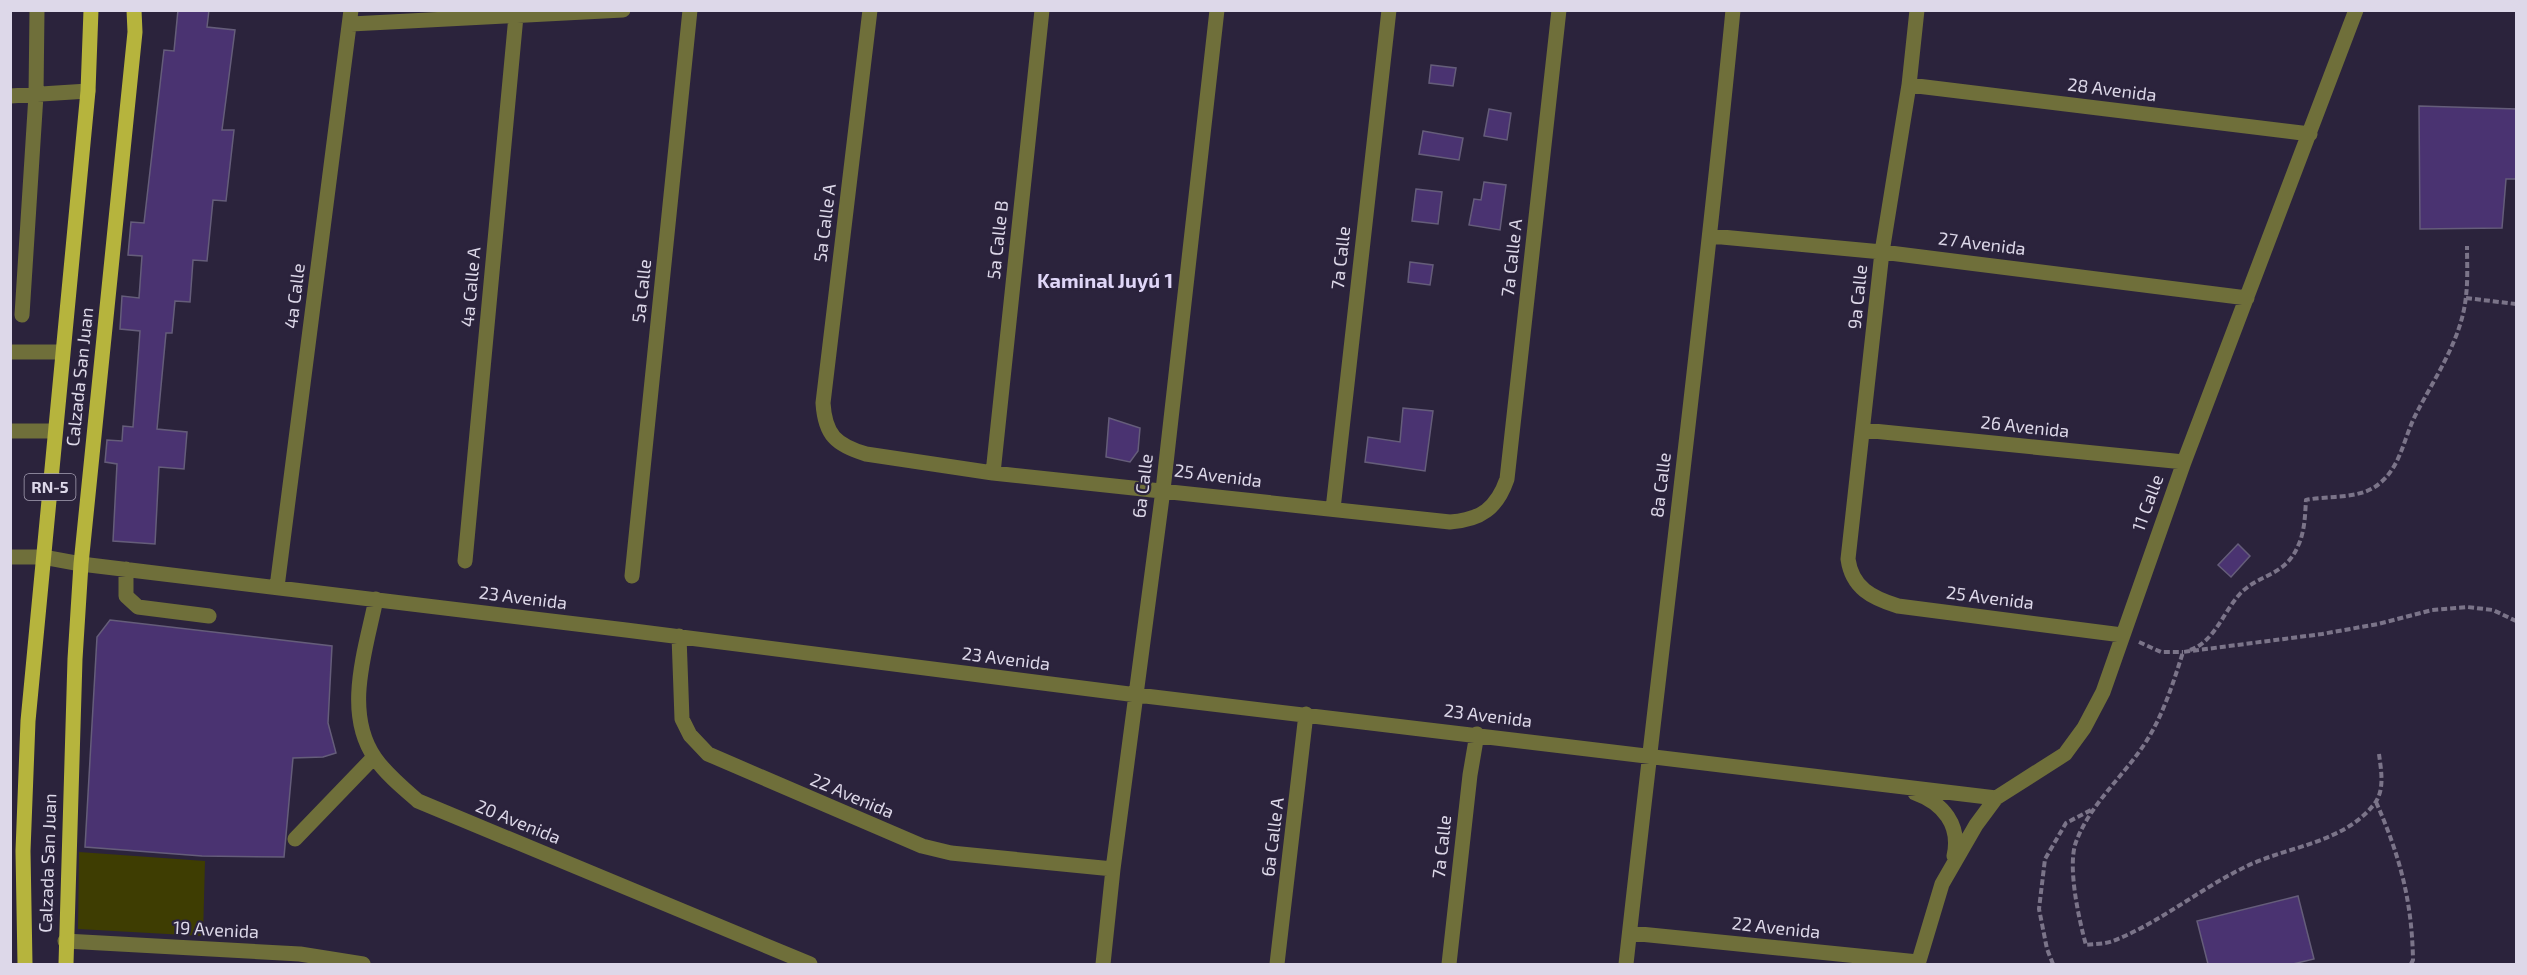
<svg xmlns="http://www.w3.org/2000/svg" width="2527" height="975" viewBox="0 0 2527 975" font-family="'Exo 2',sans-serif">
  <rect width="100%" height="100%" fill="#2b233c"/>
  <path fill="#3e3d02" d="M79,852L205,861L203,936L78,929Z"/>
  <path fill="#4a3371" stroke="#655d7a" stroke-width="1.5" d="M178,10H209L207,27L235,30L222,130H234L226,201L213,200L207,261L193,260L190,302L175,301L172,333H166L157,429L187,432L184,469L159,467L155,544L113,541L117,464L105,462L107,440L122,441L123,426L133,427L140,331L120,329L122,296L139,298L142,256L128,255L131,222L144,223L164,50L174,51Z
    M1431,65L1456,68L1453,86L1429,83Z
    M2419,106L2517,109V179H2506L2502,228L2420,229Z
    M1489,109L1511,113L1507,140L1484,136Z
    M1423,131L1463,138L1459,160L1419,154Z
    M1484,182L1506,185L1500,230L1469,225L1474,199L1481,200Z
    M1416,189L1442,192L1438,224L1412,221Z
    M1410,262L1433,265L1430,285L1408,282Z
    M1403,408L1433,411L1425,471L1365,462L1368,437L1400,442Z
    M1109,418L1140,428L1138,451L1130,462L1106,457Z
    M2238,544L2250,556L2231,577L2218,565Z
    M110,620L332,646L328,723L336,753L323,757L293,758L284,857L202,856L85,847L97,637Z
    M2298,896L2314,959L2293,964H2208L2197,921Z"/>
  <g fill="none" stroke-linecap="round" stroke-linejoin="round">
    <path stroke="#7b7489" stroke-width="4" stroke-dasharray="6 3" stroke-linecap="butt" d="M2466,298L2516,304
      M2139,642L2161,652H2183
      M2190,650C2214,642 2223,613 2239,595C2257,574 2285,577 2298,546C2305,531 2305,515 2306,500C2330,495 2361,500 2380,483C2401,466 2404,437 2416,414C2435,377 2462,339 2466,296C2468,280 2467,262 2467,246
      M2379,754C2381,770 2385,789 2375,803C2343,845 2284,846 2241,869C2197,891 2159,923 2113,941C2105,944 2095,944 2086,945C2079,920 2067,866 2076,842C2089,807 2118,781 2139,752C2161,722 2172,687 2183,652L2322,634L2378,624L2432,610L2467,607L2493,610L2516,621
      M2376,802C2400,856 2412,901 2413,960L2411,964
      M2053,964L2047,949L2039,909L2045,859L2066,823L2093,809"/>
    <path stroke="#6f6f3a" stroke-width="15" d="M870,10L823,403C825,435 836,445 866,454L993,473L1450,522C1481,520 1497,508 1507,479L1559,10
      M1917,10L1909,85L1882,252L1848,559C1852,588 1872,598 1898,606L2122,635
      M351,24L623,10
      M1909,85L2310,134
      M10,96L88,91
      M1711,236L1882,252L2247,298
      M22,315L36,95L37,10
      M10,352H62
      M1863,430L2184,462
      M10,431H55
      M993,473L1042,10
      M1333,509L1389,10
      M10,557H43L81,564L626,630L1137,695L1996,798
      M465,561L516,16
      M126,569V596L138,607L209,616
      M632,576L690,10
      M277,587L351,10
      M376,599C366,649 343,712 375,758C386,774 403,788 418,801L810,964
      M679,636L682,719L690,735L708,754L922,846L951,853L1113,869
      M1915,793C1943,803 1961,825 1954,856
      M295,839L374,757
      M1630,933L1918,962
      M65,941L300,954L363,964
      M1103,964L1113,869L1163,490L1217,10
      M1277,964L1306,714
      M1449,964L1470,775L1477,734
      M1626,964C1661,646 1702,329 1733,10
      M1918,964L1942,884L1976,825L1996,798L2065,754L2084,728L2103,692L2184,462L2356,10"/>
    <path stroke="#b6b43d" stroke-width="15" d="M25,964L23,851L28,721L88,91L91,10
      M66,964L75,659L81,564L135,32L134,10"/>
  </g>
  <g text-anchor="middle" stroke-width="4.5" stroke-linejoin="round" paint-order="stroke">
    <rect fill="#2b233c" stroke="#a8a2b5" stroke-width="1.5" x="24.5" y="474" width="51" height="26" rx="4.5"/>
    <g font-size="16" font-weight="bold" fill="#ddd8e9">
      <text x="50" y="493">RN-5</text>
    </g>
    <g font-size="18" fill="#ddd8e9" stroke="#2b233c">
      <text transform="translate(2112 90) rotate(7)" y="6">28 Avenida</text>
      <text transform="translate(825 223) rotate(-83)" y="6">5a Calle A</text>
      <text transform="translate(998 240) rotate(-84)" y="6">5a Calle B</text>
      <text transform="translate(1982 244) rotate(7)" y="6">27 Avenida</text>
      <text transform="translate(1341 258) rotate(-84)" y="6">7a Calle</text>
      <text transform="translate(1512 258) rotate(-84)" y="6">7a Calle A</text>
      <text transform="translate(471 287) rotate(-85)" y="6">4a Calle A</text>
      <text transform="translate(642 291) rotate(-84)" y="6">5a Calle</text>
      <text transform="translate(295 296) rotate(-83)" y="6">4a Calle</text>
      <text transform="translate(1858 297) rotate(-84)" y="6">9a Calle</text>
      <text transform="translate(80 377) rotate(-84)" y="6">Calzada San Juan</text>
      <text transform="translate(2025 427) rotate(6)" y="6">26 Avenida</text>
      <text transform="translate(1218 476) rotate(7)" y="6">25 Avenida</text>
      <text transform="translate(1661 485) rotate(-83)" y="6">8a Calle</text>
      <text transform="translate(1143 486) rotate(-83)" y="6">6a Calle</text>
      <text transform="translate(2148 503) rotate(-70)" y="6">11 Calle</text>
      <text transform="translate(523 598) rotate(7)" y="6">23 Avenida</text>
      <text transform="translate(1990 598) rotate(7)" y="6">25 Avenida</text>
      <text transform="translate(1006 659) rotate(7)" y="6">23 Avenida</text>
      <text transform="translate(1488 716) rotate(7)" y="6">23 Avenida</text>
      <text transform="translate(852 796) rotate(23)" y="6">22 Avenida</text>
      <text transform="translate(518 822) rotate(22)" y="6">20 Avenida</text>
      <text transform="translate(1273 837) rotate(-83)" y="6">6a Calle A</text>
      <text transform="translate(1442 847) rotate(-84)" y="6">7a Calle</text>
      <text transform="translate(48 863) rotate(-88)" y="6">Calzada San Juan</text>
      <text transform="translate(1776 928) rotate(6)" y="6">22 Avenida</text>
      <text transform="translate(216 930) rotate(3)" y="6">19 Avenida</text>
    </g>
    <g font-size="20" font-weight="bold" fill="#dfd6f7" stroke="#2b233c">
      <text x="1105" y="288">Kaminal Juyú 1</text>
    </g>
  </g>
  <rect width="2527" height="975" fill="none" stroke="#ddd8e9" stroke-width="24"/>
</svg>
